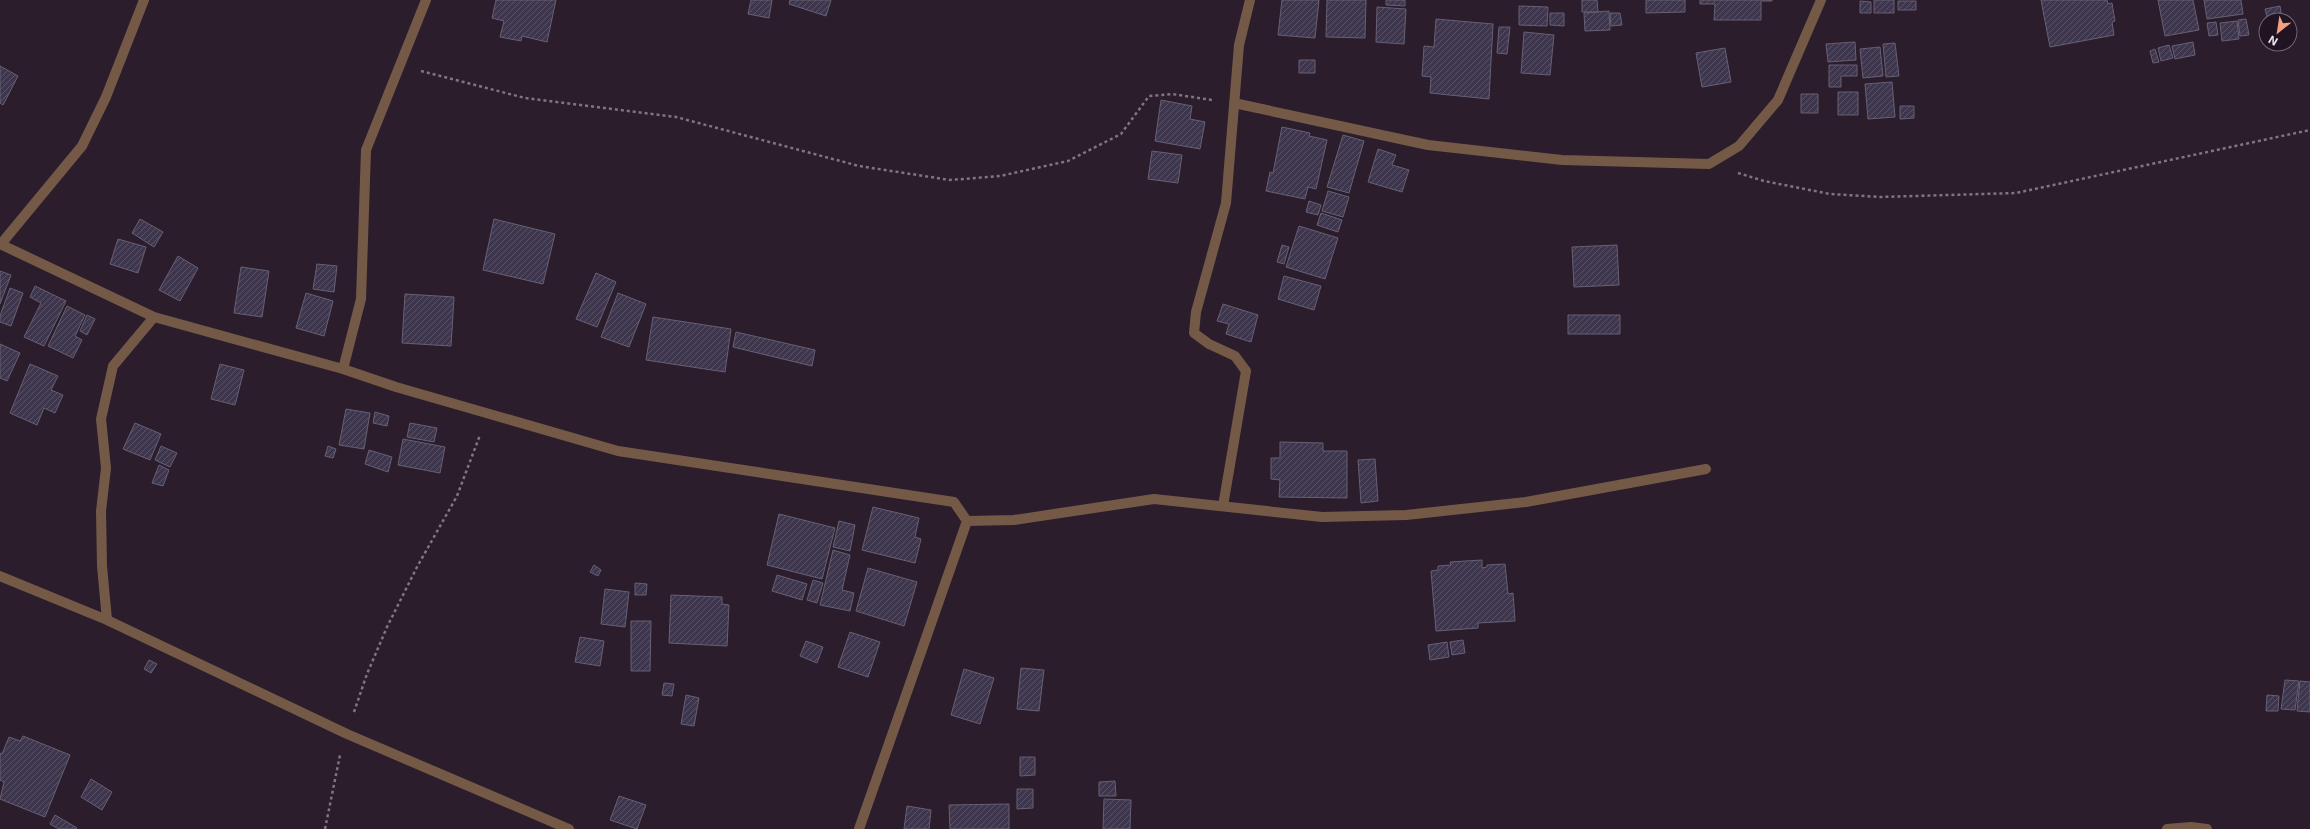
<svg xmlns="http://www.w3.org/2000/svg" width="2310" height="829" viewBox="0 0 2310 829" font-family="Inter,sans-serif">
  <defs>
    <pattern id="building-hatch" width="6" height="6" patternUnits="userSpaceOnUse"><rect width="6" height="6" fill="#3e364d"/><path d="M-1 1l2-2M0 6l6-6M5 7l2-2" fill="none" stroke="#5a5367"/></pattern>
  </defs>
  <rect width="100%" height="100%" fill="#2b1d2c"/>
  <path fill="url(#building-hatch)" stroke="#676075" d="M496,0H556L547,42L522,36L521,41L500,37L504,21L492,18Z
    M751,0H772L769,18L748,14Z
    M790,0H831L826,16L789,4Z
    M1282,0H1319L1315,38L1278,35Z
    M1327,0H1366L1365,38L1326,37Z
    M1386,0H1405V6L1386,5Z
    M1582,0H1597L1598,12H1582Z
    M1646,0H1685V12L1646,13Z
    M1700,0H1772V1H1761V20H1714L1715,4H1700Z
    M1874,0H1894V13H1874Z
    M2041,0H2107L2108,4L2112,3L2115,21L2112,22L2114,35L2050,47Z
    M2158,0H2193L2199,30L2165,36Z
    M2204,0H2241L2243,14L2207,19Z
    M1860,1L1871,2V13H1860Z
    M1898,1H1916V10H1898Z
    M1519,6L1548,7L1547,26L1519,25Z
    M2280,6L2282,18L2268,20L2265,9Z
    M1377,7L1406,9L1404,44L1376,42Z
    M1609,11L1610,30L1585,31L1584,13Z
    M1550,13H1564V26L1550,25Z
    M1610,13H1620L1622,25L1611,26Z
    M1436,19L1493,24L1489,99L1430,93L1431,77L1422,76L1424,46L1434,47Z
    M2246,19L2249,35L2240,36L2238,20Z
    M2237,21L2239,39L2222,41L2220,23Z
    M2216,22L2218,35L2209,36L2207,23Z
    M1499,27H1510L1507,54L1497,53Z
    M1524,32L1554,35L1550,75L1521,73Z
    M1855,42L1856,60L1828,62L1826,44Z
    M2193,42L2195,55L2175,59L2172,46Z
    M1895,43L1899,76L1886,77L1883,44Z
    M2169,45L2173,58L2161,61L2158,48Z
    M1880,47L1883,76L1863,78L1860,49Z
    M1725,48L1731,82L1702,87L1696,53Z
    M2155,49L2159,62L2153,63L2150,51Z
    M1299,60H1315V73H1299Z
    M1829,65H1857V76H1841V87H1829Z
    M0,66L18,76L3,105L0,103Z
    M1892,82L1895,117L1868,119L1865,84Z
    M1838,92H1858V115H1838Z
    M1801,94H1818V113H1801Z
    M1161,100L1192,106L1190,119L1205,122L1200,149L1155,141Z
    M1900,106H1914V118L1900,119Z
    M1282,127L1310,133L1309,136L1327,140L1316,189L1308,187L1305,199L1266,191L1270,172L1273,173Z
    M1343,135L1364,141L1349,193L1327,187Z
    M1378,149L1396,155L1392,165L1409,170L1402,192L1368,182Z
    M1152,151L1182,155L1178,183L1148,179Z
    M1328,191L1349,197L1343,217L1322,211Z
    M1309,201L1321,205L1318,215L1306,212Z
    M1321,213L1342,220L1338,232L1317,225Z
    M140,219L163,232L154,247L132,233Z
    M494,219L555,234L543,284L483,270Z
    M1299,226L1338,238L1325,279L1286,267Z
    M118,239L146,247L138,273L110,264Z
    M1282,245L1289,247L1284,264L1277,262Z
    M1617,245L1619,285L1574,287L1572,247Z
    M178,256L198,268L180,301L159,290Z
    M317,264L337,266L334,292L313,289Z
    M241,267L269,271L262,317L234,313Z
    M0,271L11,275L0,304Z
    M596,273L616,282L597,327L576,319Z
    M1284,276L1321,286L1314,310L1278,299Z
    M35,286L66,301L44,346L24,337L41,303L30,297Z
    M10,288L23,293L11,326L0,322V316Z
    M306,293L333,301L324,336L296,328Z
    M618,293L646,304L629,347L601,337Z
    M405,294L454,297L451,346L402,343Z
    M1223,304L1258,315L1251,342L1226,334L1229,324L1217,321Z
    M67,306L85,315L75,336L82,340L73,358L48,346Z
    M87,315L95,319L87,335L80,331Z
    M1568,315H1620V334H1568Z
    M653,317L731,329L725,372L646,360Z
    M736,332L815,350L812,366L733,347Z
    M0,344L20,353L7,381L0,378Z
    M30,364L58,376L51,390L63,395L55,413L44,408L37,425L10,413Z
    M220,364L244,370L235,405L211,399Z
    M346,409L370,413L364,449L339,445Z
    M375,412L389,416L387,426L373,423Z
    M135,423L161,434L150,460L123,449Z
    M410,423L437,428L434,442L407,437Z
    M403,439L445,447L440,473L398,465Z
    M1280,442L1323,443V451H1347V498L1279,497L1280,480L1271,479V458H1280Z
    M161,446L177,453L170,467L155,460Z
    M328,446L336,449L333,458L325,456Z
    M369,450L392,457L388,472L365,464Z
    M1375,459L1378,501L1361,503L1358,460Z
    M159,465L169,470L163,486L152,483Z
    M873,507L919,518L915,537L921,539L915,563L862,550Z
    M779,514L835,528L822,579L767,565Z
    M839,521L855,525L850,551L833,547Z
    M833,550L850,555L842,590L854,593L850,611L820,605Z
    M1482,560V568L1487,567V565L1505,564L1508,594L1513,593L1515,621L1478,623V628L1436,631L1431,571L1438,570V566L1451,565L1450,562Z
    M594,565L601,570L598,576L590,572Z
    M868,568L917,582L904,626L856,611Z
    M777,575L807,584L802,600L772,591Z
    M813,580L823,583L817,603L807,600Z
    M635,583L647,584L646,595H635Z
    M605,589L629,592L625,627L601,624Z
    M671,595L722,597V604L729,605L727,646L669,643Z
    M631,621H651L650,671H631Z
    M850,632L880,642L868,677L838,667Z
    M580,637L604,641L600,666L575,662Z
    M1463,640L1465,653L1452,655L1450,642Z
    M806,641L823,647L817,663L800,656Z
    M1447,642L1449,657L1430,660L1428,645Z
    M149,660L157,664L151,673L144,669Z
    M1021,668L1044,670L1039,711L1017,709Z
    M964,669L994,678L980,724L951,715Z
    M2285,680L2299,681L2295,710L2281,709Z
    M2300,681L2310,682V712L2297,711Z
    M664,683L674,684L672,696L662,695Z
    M686,695L699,698L694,726L681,724Z
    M2267,695L2279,696L2278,711H2266Z
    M23,736L70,755L45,817L0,799L4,782L0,780V753L2,754L9,737L20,741Z
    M1020,757H1035V775L1020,776Z
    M91,779L112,792L102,810L81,797Z
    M1115,781L1116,796H1099V782Z
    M1017,789H1033V808L1017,809Z
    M619,796L646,805L637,829L610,820Z
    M1104,799L1131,800L1130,829H1103Z
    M1009,804V829H950L949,805Z
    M907,806L931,810L929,829H904Z
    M55,815L77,828L76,829H59L50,824Z"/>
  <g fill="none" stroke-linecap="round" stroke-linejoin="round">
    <path stroke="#807581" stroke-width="2.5" stroke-dasharray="3 3" stroke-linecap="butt" d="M421,71L525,98L676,117L859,166L950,180L1000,176L1068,161L1121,134L1149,96L1172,94L1212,100
      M1738,173L1764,181L1830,194L1881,197L2016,193L2310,130
      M354,712L367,674L387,627L417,567L457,496L480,435
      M325,829L340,755"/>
    <path stroke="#745a46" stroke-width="10" d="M426,0L366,150L361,299L343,369L396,387L618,451L954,502L967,521L859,829
      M1234,103L1428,145L1562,160L1709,164L1739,146L1778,100L1821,0
      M0,244L154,317L343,369
      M1,244L82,146L106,97L144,0
      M1223,506L1246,371L1235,356L1209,344L1194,333L1196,312L1226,203L1239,45L1250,0
      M967,521L1014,520L1154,499L1322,517L1406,515L1526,502L1706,469
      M0,576L107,620L347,734L569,829
      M107,620L102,566L101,511L106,468L101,419L113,366L154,317
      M2167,829L2191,827L2207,829"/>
  </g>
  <g transform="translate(2278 32) rotate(210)"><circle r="19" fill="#211422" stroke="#726773"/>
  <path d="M0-3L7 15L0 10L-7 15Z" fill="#f2a081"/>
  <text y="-6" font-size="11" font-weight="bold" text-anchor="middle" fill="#ece3ed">N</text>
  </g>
</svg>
